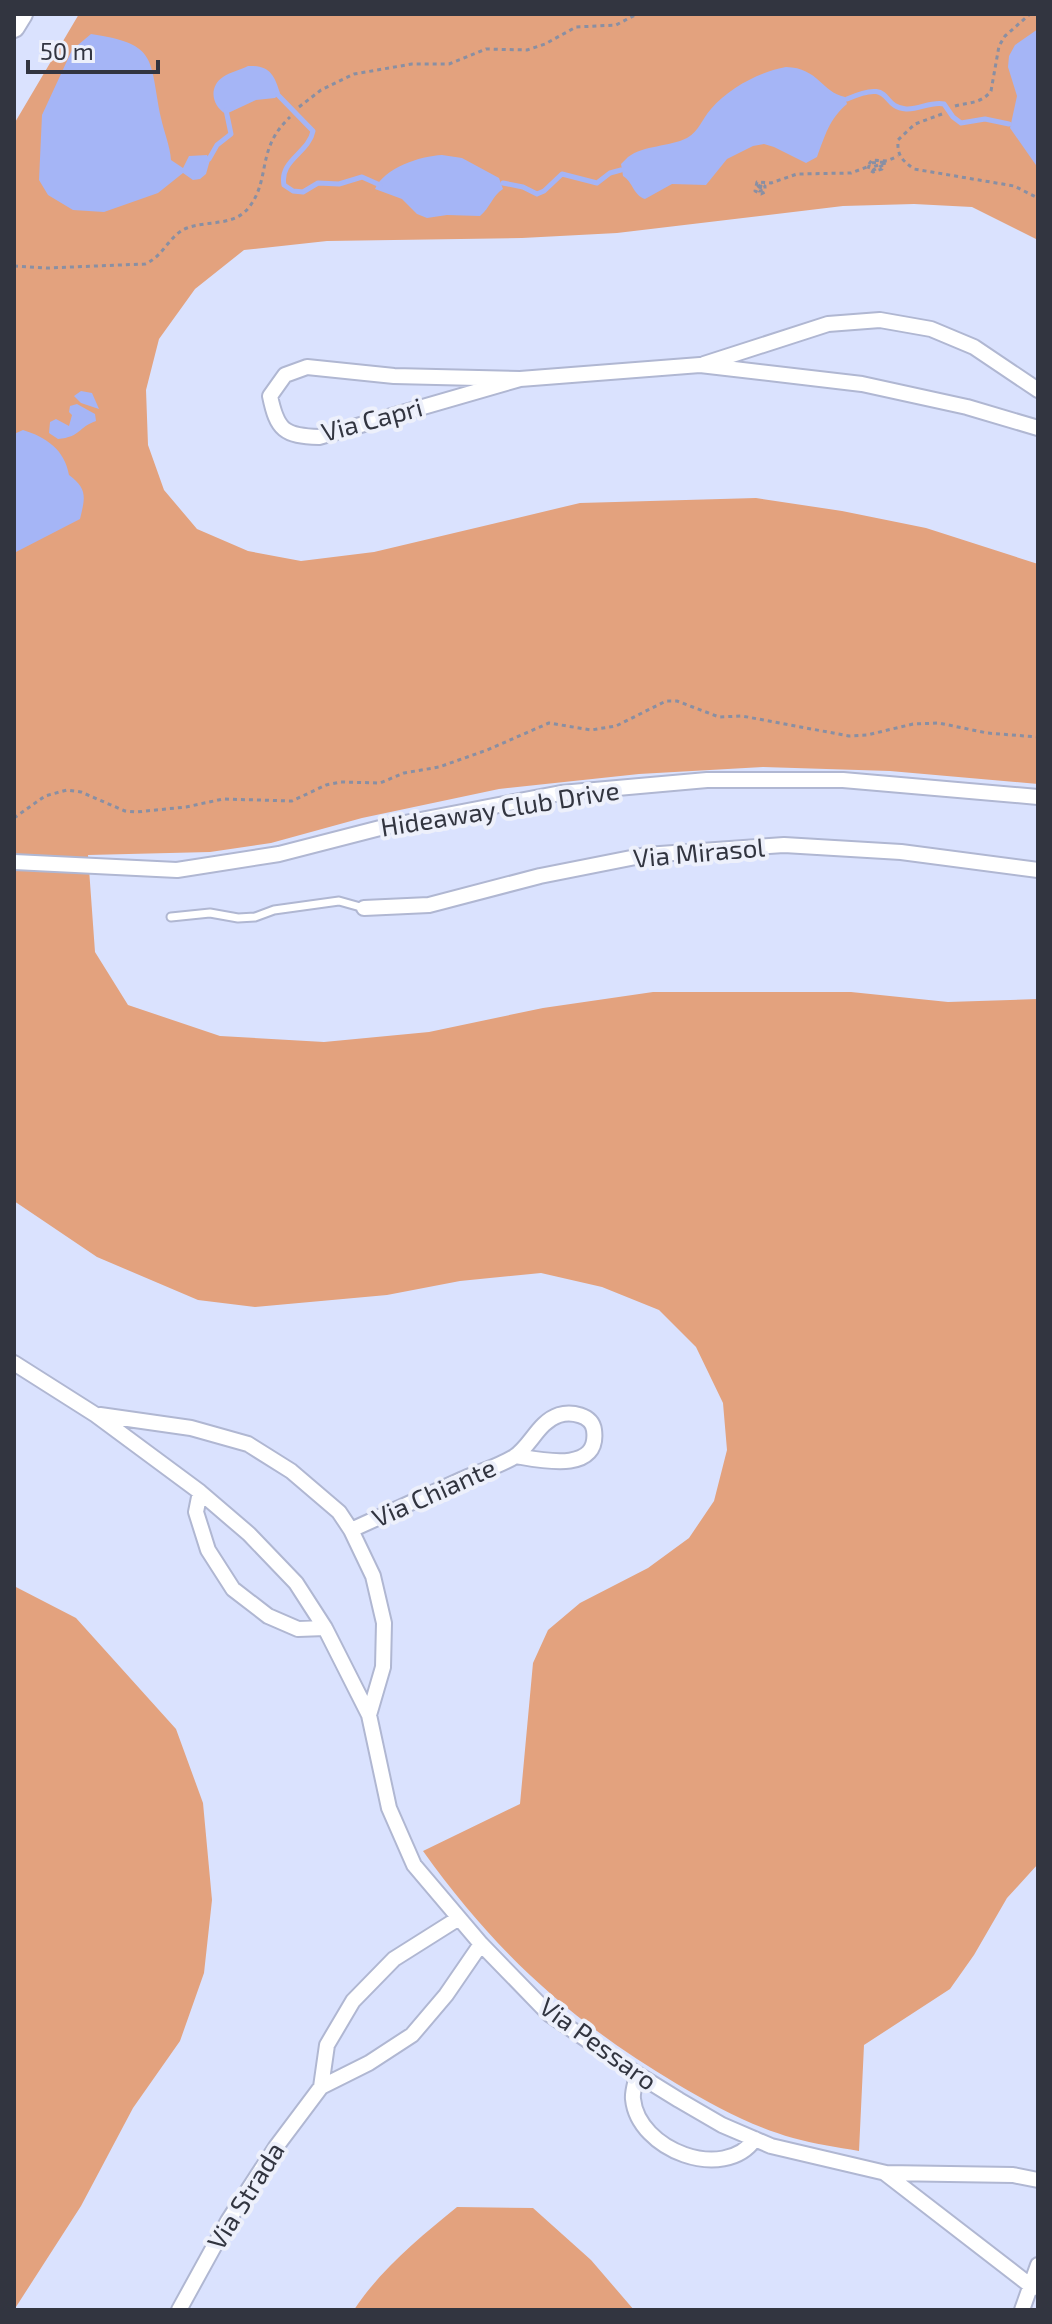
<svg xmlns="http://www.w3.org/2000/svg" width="1052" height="2324" viewBox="0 0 1052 2324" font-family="'Exo 2',sans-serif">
  <rect width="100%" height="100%" fill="#dae2fe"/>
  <path fill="#e3a27e" d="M79,14H1038V240L972,207L914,204L843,206L617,233L522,238L327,241L244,250L195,289L159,339L146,390L148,445L164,490L197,529L248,551L301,561L374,552L580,503L756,498L842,511L926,528L1038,564V784L890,771L763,767L639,774L499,789L362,818L271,843L210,852L88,855L95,952L128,1005L220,1036L324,1042L429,1032L543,1008L653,992H851L948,1002L1038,999V1864L1007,1898L974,1955L950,1989L864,2045L859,2151C837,2147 814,2144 793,2138C751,2126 714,2106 677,2084C571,2021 495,1952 423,1851L520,1804L533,1663L548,1630L580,1603L648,1568L689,1538L714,1501L727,1450L723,1403L696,1347L659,1310L602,1287L541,1273L460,1281L387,1295L255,1307L198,1300L97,1257L14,1201V124Z
    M14,1586L76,1618L176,1729L203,1803L212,1900L204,1973L180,2041L133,2108L81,2206L14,2310Z
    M457,2207L533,2208L591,2260L634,2310H354C380,2270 420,2237 457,2207Z"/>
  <path fill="#a5b5f6" d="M1038,29V168L1010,128L1017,96L1008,67L1009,56L1015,45Z
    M91,34C159,44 149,59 161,118C164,132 170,146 171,160L183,168L189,156L207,155L210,160L206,174L200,179L193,180L183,173L158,193L104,212L73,210L48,195L39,180L42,115L72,50Z
    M248,66C269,65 274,74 280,93L275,98L256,100L226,114C212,106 208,87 223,77C230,72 240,70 248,66Z
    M786,67C819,68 821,92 845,97L847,104C829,119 825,136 817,157L806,163L774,147L764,144L753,146L727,159L706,185L672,184L645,199C633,195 633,182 623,176L621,164L628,157C644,145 669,147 687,138C699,131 702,119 711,109C729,88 759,72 786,67Z
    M442,155L462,158L499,178L503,189C492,196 490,208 480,216L447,215L427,218L417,214L402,199L375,189C384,168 420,156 442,155Z
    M81,391L92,393L99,409L81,403L74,396Z
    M77,404L95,414L96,421C78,427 81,437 58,439L49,433L50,422L56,419L69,426L72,415L69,412L70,406Z
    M23,430C46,437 65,450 69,475C88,489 85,498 80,519L16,552L14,551V434Z"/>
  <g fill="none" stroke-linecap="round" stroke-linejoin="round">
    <path stroke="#a5b5f6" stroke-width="5" d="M278,95L313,131C309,153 279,160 284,185L293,191L303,192L318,183L339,184L362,177L380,185
      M847,99C895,78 879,107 906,109C919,110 931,101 944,104L953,117L961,123L985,119L1009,124
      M209,159L217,145L231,134L226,110
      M503,183L523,187L537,194L544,191L562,174L597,183L610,173L621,170"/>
    <g stroke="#b0b7d2" stroke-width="11">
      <path id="lane" d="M171,917L210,913L238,918L255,917L274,910L339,901L364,908"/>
    </g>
    <g stroke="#b0b7d2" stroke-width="18">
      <path id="street" d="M704,364L828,324L880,320L931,329L974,347L1038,390
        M520,379L319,437C284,436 277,430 270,396L285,375L307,367L394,376L520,379L700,365L862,384L967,407L1038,428
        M14,862L177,870L279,854L384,827L561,793L707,780H843L1038,797
        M364,908L429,905L540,876L646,855L784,845L901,852L1038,870
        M14,1363L96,1415L200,1492L249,1534L296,1583L325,1628L369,1715L389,1808L414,1865L481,1944L549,2014L637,2074L679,2100L722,2125L771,2146L886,2173L1013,2175L1038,2180
        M100,1415L191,1428L248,1444L291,1471L339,1512L351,1530L373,1576L384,1623L383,1667L369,1715
        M200,1492L196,1512L208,1550L233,1589L268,1616L298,1629L325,1628
        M351,1530C389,1513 426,1496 463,1479C480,1472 499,1466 514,1457C531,1446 538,1422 559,1415C571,1411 592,1415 594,1430C600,1474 540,1460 516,1456
        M637,2074C636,2082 632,2092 633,2099C638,2150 724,2183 755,2139
        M321,2087L327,2045L353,2001L394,1959L459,1918
        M886,2174L1031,2286L1038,2288
        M179,2310L228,2221L276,2147L321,2087L369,2063L412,2035L446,1995L481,1944
        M1022,2310L1038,2265"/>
    </g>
    <g stroke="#b0b7d2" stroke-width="24">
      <path id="secondary" d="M14,27L22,14"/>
    </g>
    <path stroke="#898fa3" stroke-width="3" stroke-dasharray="4 4" stroke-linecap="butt" d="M955,106C969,102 981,104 991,91L999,46L1005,36L1030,14
      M299,107L321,90L354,74L412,64H449L486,49L527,50L545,44L576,27L616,25L637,14
      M942,114L915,124L898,140C897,156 902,160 914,169L1014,186L1038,198
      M884,162L870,163L868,169L873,172L882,169L883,165L874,170L872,167L889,162
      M760,189L761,186L763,190L759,191L757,188L761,184L765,186V192L761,194L755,191L757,182L771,183L797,174L851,173L867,167L872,160L887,161L898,156
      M14,266L47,268L145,264C164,256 169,235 187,228C208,220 235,227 250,206C271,177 256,149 290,117
      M14,818L45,796L67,790L81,792L125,811L136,812L186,807L223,799L292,801L326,785L341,782L380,783L404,773L439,767L487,750L549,723L591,730L616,726L666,701H677L719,717L742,716L849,736L867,735L913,724L939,723L987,733L1038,737"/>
    <use href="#lane" stroke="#fff" stroke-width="7"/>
    <use href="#street" stroke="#fff" stroke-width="14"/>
    <use href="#secondary" stroke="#fff" stroke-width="20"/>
  </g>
  <g text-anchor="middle" stroke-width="8" stroke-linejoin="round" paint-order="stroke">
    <g font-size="26" fill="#323540" stroke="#edf0fb">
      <text transform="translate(372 420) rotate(-15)" y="9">Via Capri</text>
      <text transform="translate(500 809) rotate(-9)" y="9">Hideaway Club Drive</text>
      <text transform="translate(699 853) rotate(-5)" y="9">Via Mirasol</text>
      <text transform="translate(434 1493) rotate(-24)" y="9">Via Chiante</text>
      <text transform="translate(598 2044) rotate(36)" y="9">Via Pessaro</text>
      <text transform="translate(246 2196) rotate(-58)" y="9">Via Strada</text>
    </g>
  </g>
  <rect width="1052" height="2324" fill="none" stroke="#323540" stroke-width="32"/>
  <path d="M28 60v12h130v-12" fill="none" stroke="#323540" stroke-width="4"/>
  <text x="40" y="60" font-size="24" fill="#323540" stroke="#edf0fb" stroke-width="6" paint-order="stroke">50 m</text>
</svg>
